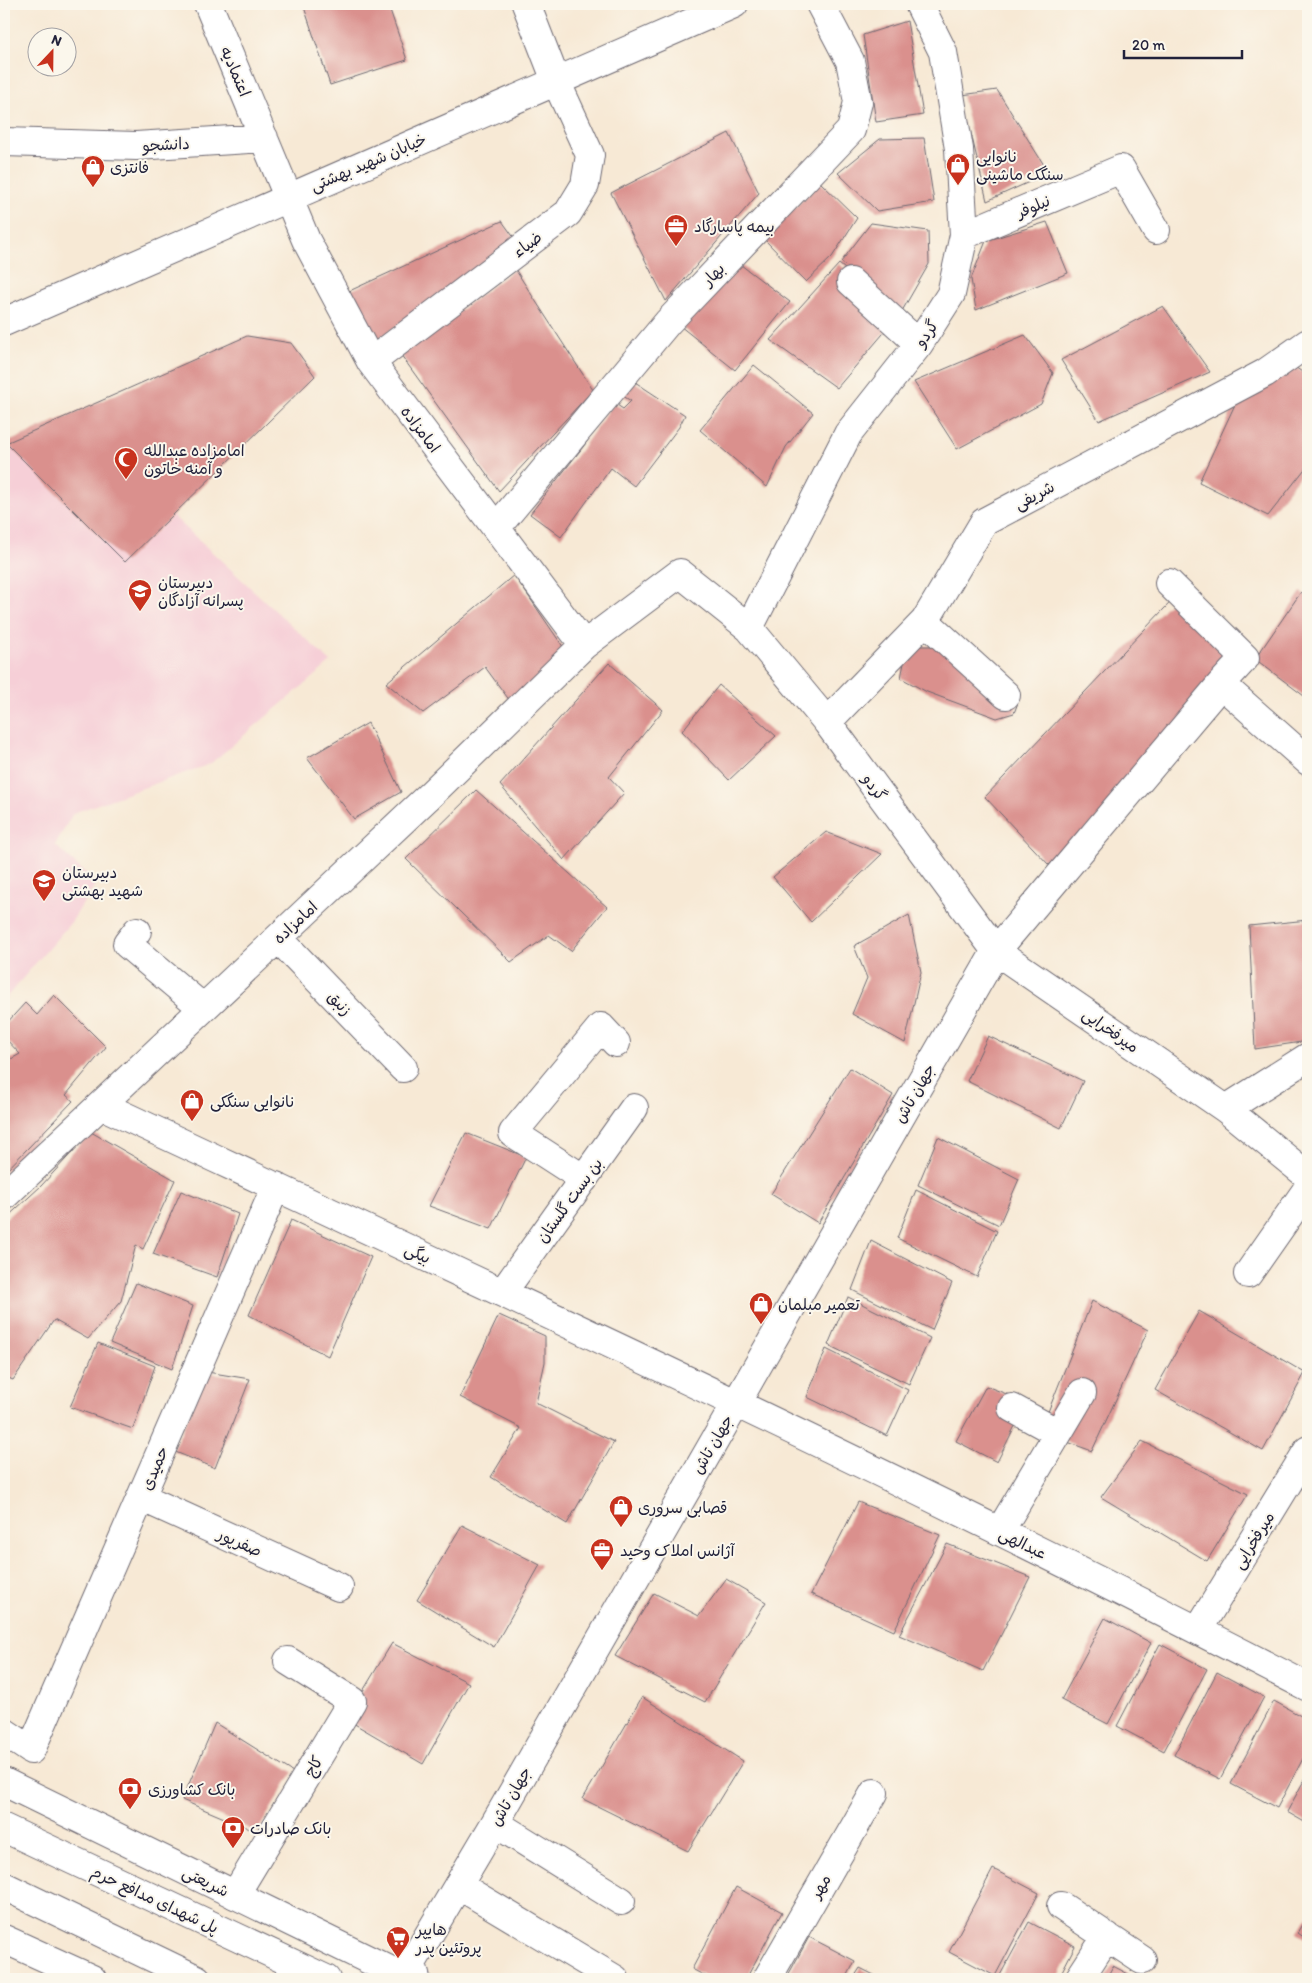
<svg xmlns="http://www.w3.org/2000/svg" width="1312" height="1983" viewBox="0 0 1312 1983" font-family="Itim,'Playpen Sans Arabic',sans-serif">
  <rect width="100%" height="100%" fill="#fbf7ec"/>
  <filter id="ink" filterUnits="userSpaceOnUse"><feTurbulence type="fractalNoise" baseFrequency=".02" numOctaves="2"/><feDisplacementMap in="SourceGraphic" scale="10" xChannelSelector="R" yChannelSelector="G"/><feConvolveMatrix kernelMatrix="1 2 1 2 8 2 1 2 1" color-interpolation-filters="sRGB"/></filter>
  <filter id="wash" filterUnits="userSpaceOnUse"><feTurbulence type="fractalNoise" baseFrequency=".0096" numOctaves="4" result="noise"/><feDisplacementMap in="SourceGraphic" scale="20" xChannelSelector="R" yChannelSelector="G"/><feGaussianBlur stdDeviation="1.12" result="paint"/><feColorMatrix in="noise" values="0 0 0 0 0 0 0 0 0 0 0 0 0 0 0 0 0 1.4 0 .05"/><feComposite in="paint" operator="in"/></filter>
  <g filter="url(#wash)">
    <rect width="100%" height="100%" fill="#f7e9d5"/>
    <path fill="#f6cfd7" d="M6,443L125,562L173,516L331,662L210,764L73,813L55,845L96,883L72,921L4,1000V444Z"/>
    <g id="blocks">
      <path fill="#da908d" d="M303,4H388L407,60L330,85Z
        M907,21L923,115L876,122L863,35Z
        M997,90L1049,173L987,201L962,95Z
        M729,133L759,193L666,301L611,193Z
        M924,138L934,202L877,211L838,173L880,139Z
        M820,182L857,218L832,257L806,282L764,239Z
        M502,221L515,239L375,342L345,293Z
        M1047,222L1068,273L976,310L971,279L986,241Z
        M871,223L928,231L929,264L902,311L841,262Z
        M839,264L900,314L837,388L770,340Z
        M741,265L790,302L735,370L680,326Z
        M515,269L593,390L499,491L401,355Z
        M1163,306L1210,372L1099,421L1061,360Z
        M1025,335L1053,373L1041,404L957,449L914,382Z
        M247,336L291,343L315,376L125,562L6,443Z
        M754,365L813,413L786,447L767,487L700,430Z
        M1292,365L1308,376V465L1268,516L1199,482L1238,398Z
        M632,380L685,415L679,427L634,486L611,468L561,537L530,514L583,447L614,403L623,409L631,401L620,394Z
        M514,575L568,654L510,701L485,667L423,713L386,683Z
        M1183,589L1254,658L1127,791L1049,865L985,797Z
        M1301,592L1308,597V699L1255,659Z
        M911,646H934L1013,686L1019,700L1014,713L997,718L927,692L901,678L904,663Z
        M609,663L663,710L609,777L624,793L564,860L500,785Z
        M719,685L776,736L729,780L682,731Z
        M368,723L401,792L354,819L307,758Z
        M476,790L607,907L571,951L549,935L511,962L406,859Z
        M826,832L882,854L811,922L773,877Z
        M909,915L921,972L905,1043L852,1014L867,978L854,946Z
        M1308,920V1041L1255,1049L1249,926Z
        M54,995L106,1047L66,1095L73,1101L5,1172L4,1063L20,1054L4,1037V1026L25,1003L37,1015Z
        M988,1036L1083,1081L1061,1128L967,1081Z
        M850,1068L893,1095L818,1223L771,1194Z
        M91,1132L175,1180L143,1249L136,1245L121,1301L88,1339L54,1320L13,1380L4,1376V1220L41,1186Z
        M466,1133L526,1157L491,1229L429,1206Z
        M938,1137L1019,1179L999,1225L918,1185Z
        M916,1190L997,1231L977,1277L897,1238Z
        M181,1191L238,1214L217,1277L153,1254Z
        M291,1220L371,1257L328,1356L249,1315Z
        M871,1241L952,1283L932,1330L852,1290Z
        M136,1283L193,1306L172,1369L110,1343Z
        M848,1297L930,1338L909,1384L828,1345Z
        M1092,1301L1148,1330L1092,1451L1040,1432Z
        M1199,1311L1305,1373L1263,1451L1155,1390Z
        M499,1315L545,1336V1362L536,1403L614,1442L567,1524L491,1477L521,1428L460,1397Z
        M98,1343L155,1366L133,1429L70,1407Z
        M826,1349L908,1390L887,1436L807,1397Z
        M207,1372L250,1379L215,1468L173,1451Z
        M986,1386L1027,1402L997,1462L956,1441Z
        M1142,1441L1248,1494L1207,1561L1101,1497Z
        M858,1502L940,1535L894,1631L811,1594Z
        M462,1525L540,1565L494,1647L417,1600Z
        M947,1544L1030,1577L983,1671L899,1635Z
        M726,1579L766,1602L705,1702L615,1656L654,1593L699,1616Z
        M1105,1618L1151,1643L1108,1724L1061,1700Z
        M392,1643L469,1683L423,1764L346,1719Z
        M1160,1644L1207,1669L1164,1751L1117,1726Z
        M1217,1672L1264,1697L1220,1779L1174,1755Z
        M642,1697L743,1761L688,1851L583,1799Z
        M1274,1701L1308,1720V1749L1277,1808L1231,1784Z
        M215,1723L293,1772L257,1832L182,1800Z
        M1308,1773V1824L1287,1812Z
        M993,1869L1039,1893L995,1976L949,1952Z
        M736,1887L782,1912L746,1979H711L692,1969Z
        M1308,1916V1940L1298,1933Z
        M1029,1922L1075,1946L1058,1979H998Z
        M809,1937L855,1961L846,1979H786Z
        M1113,1966L1138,1979H1106Z
        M860,1968L882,1979H853Z"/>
    </g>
  </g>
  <g filter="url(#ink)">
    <use href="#blocks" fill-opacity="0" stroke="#6d6871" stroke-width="1"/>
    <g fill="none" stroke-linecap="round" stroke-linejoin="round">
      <g stroke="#6d6871" stroke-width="30">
        <path id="minor" d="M208,4L306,240L371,362L584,645
          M4,142L136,146L264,138
          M964,235L1121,169L1156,230
          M851,282L919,344
          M371,362L568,213L585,185L590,155L556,81L526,4
          M496,528L668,322L851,130L858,102L850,61L820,4
          M1169,583L1245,658L1221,684
          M925,621L1006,695
          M749,628L848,434L919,344L951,294L964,235L959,149L943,52L919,4
          M827,722L925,621L984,522L1265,373L1308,343
          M137,931L127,944L203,1008
          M278,938L403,1068
          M101,1105C505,1294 911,1481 1308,1687
          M1226,1109L1308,1057
          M584,1179L513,1133L601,1027L616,1043
          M4,1196L432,793L584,645L680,573L749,628L827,722L996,951L1226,1109L1308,1176
          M1248,1274L1308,1188
          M503,1292L634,1108
          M1012,1408L1058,1433
          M141,1497L339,1587
          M1000,1531L1082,1393
          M1198,1630L1308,1450
          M4,1732L31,1750L276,1186
          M495,1823L621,1901
          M458,1885L615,1979
          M235,1895L352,1701L288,1661
          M1061,1906L1142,1960
          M416,1979L412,1963L495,1823L996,951L1221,684L1308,761
          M767,1979L874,1793
          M1079,1979L1107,1936"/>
      </g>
      <g stroke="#6d6871" stroke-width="30">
        <path id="major" d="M4,322L734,4
          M4,1782L408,1979
          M4,1828L326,1979
          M4,1886L197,1979
          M4,1939L92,1979"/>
      </g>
      <use href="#minor" stroke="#fff" stroke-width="28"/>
      <use href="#major" stroke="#fff" stroke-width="28"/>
    </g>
  </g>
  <defs>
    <g id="shop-pin" transform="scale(1.25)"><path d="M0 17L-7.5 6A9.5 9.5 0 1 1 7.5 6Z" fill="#c8321e" stroke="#fbf7ec"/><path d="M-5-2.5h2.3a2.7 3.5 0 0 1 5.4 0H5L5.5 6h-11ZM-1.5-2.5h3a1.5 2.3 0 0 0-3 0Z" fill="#fff"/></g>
    <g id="office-pin" transform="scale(1.25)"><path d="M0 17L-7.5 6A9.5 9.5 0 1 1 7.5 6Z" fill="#c8321e" stroke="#fbf7ec"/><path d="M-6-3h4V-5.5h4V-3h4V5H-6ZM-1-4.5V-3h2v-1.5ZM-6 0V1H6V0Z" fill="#fff"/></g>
    <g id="mosque-pin" transform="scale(1.25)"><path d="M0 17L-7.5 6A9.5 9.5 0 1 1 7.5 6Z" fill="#c8321e" stroke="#fbf7ec"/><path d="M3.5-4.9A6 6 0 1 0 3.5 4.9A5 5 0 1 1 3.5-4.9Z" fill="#fff"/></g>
    <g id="school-pin" transform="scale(1.25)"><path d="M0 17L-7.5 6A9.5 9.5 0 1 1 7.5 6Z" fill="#c8321e" stroke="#fbf7ec"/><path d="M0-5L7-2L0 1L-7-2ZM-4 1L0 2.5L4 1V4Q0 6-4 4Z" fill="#fff"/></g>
    <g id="bank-pin" transform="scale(1.25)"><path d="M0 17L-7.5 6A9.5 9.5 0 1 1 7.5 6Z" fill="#c8321e" stroke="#fbf7ec"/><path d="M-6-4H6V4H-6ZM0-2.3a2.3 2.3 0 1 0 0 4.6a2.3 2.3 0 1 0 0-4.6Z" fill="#fff"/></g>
    <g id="supermarket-pin" transform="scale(1.25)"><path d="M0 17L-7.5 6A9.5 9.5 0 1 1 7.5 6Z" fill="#c8321e" stroke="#fbf7ec"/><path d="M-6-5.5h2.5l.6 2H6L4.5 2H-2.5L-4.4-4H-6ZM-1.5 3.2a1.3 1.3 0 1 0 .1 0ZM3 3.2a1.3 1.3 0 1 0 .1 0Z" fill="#fff"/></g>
  </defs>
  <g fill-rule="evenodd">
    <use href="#shop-pin" x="958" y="165"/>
    <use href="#shop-pin" x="93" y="167"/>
    <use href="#office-pin" x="676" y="226"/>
    <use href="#mosque-pin" x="126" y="459"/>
    <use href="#school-pin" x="140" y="591"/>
    <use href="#school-pin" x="44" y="881"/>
    <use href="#shop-pin" x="192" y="1101"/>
    <use href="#shop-pin" x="761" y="1304"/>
    <use href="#shop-pin" x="621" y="1507"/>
    <use href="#office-pin" x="602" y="1550"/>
    <use href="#bank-pin" x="130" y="1789"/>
    <use href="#bank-pin" x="233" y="1828"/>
    <use href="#supermarket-pin" x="398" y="1938"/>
  </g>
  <g text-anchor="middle" stroke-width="4" stroke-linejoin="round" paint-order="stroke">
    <g font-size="16" fill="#22223b" stroke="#fbf7ec">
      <text transform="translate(236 71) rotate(67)" y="6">اعتمادیه</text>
      <text transform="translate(166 144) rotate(-3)" y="6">دانشجو</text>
      <text transform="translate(368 162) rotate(-23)" y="6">خیابان شهید بهشتی</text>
      <text transform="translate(1033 206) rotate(-23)" y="6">نیلوفر</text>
      <text transform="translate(527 244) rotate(-37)" y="6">ضیاء</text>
      <text transform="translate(713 274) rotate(-46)" y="6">بهار</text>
      <text transform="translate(926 333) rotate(-56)" y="6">گردو</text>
      <text transform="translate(421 429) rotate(53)" y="6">امامزاده</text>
      <text transform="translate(1034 495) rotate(-28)" y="6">شریفی</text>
      <text transform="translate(875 787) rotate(54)" y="6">گردو</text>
      <text transform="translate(295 922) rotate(-43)" y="6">امامزاده</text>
      <text transform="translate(340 1003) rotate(46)" y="6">زنبق</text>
      <text transform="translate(1111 1030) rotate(35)" y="6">میرفخرایی</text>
      <text transform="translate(914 1093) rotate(-60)" y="6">جهان تاش</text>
      <text transform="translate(569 1200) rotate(-54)" y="6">بن بست گلستان</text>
      <text transform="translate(418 1253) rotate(25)" y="6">بیگی</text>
      <text transform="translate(712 1444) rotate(-60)" y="6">جهان تاش</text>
      <text transform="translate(154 1468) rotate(-67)" y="6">حمیدی</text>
      <text transform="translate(1253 1540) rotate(-58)" y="6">میرفخرایی</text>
      <text transform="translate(240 1542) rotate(24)" y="6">صفرپور</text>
      <text transform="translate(1023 1543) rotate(26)" y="6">عبدالهی</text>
      <text transform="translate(313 1766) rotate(-59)" y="6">کاج</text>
      <text transform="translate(510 1796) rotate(-60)" y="6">جهان تاش</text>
      <text transform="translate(206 1881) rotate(26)" y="6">شریعتی</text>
      <text transform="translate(820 1886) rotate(-60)" y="6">مهر</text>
      <text transform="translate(155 1899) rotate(25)" y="6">پل شهدای مدافع حرم</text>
    </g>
    <g font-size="16" fill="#22223b" stroke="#fbf7ec" text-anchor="start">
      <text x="976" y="162">نانوایی<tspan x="976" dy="18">سنگک ماشینی</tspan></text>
      <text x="110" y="173">فانتزی</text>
      <text x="694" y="232">بیمه پاسارگاد</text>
      <text x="144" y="456">امامزاده عبدالله<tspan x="144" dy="18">و آمنه خاتون</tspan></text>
      <text x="158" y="588">دبیرستان<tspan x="158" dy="18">پسرانه آزادگان</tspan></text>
      <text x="62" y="878">دبیرستان<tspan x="62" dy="18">شهید بهشتی</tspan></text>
      <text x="210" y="1107">نانوایی سنگکی</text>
      <text x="778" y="1310">تعمیر مبلمان</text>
      <text x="638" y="1513">قصابی سروری</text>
      <text x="620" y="1556">آژانس املاک وحید</text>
      <text x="148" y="1795">بانک کشاورزی</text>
      <text x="250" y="1834">بانک صادرات</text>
      <text x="416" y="1935">هایپر<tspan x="416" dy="18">پروتئین پدر</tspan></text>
    </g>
  </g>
  <rect width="1312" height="1983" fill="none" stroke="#fbf7ec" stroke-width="20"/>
  <g transform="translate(52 52) rotate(22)"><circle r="24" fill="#fbf7ec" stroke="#a4a2a5"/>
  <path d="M0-4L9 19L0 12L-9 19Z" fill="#c8321e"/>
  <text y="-8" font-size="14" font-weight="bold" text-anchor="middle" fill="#22223b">N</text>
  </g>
  <path d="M1124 50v8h118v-8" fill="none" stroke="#22223b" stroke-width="2.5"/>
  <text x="1132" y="50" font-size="15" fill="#22223b" stroke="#fbf7ec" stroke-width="4" paint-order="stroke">20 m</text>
</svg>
